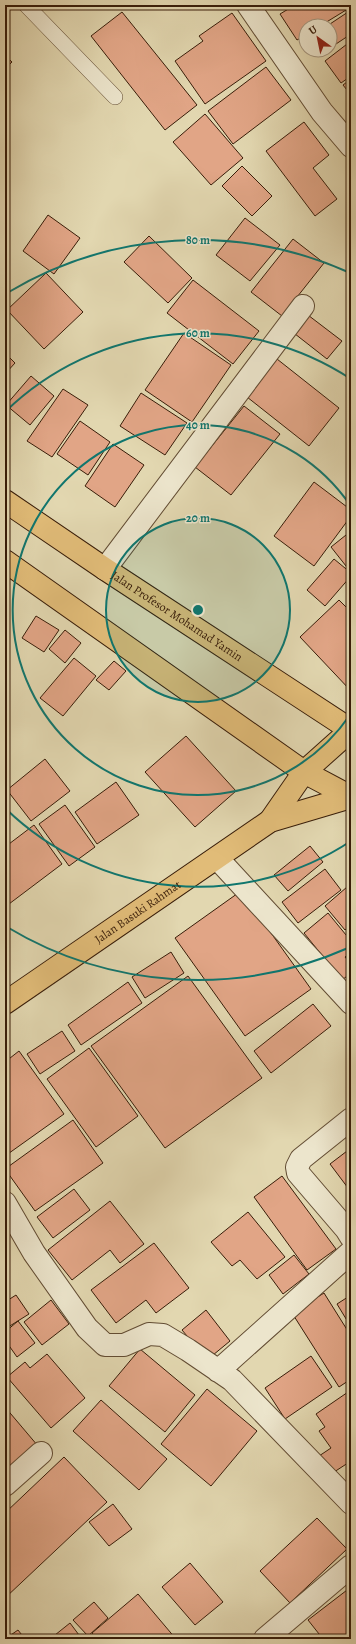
<svg xmlns="http://www.w3.org/2000/svg" width="356" height="1644" viewBox="0 0 356 1644" font-family="Alegreya,serif">
  <rect width="100%" height="100%" fill="#e2d7b0"/>
  <filter id="stains"><feTurbulence type="fractalNoise" baseFrequency=".005" numOctaves="4"/><feColorMatrix values="0 0 0 0 .2 0 0 0 0 .09 0 0 0 0 .02 0 0 0 .5 -.17"/></filter>
  <radialGradient id="worn" r=".72"><stop offset=".6" stop-color="#630" stop-opacity="0"/><stop offset="1" stop-color="#630" stop-opacity=".3"/></radialGradient>
  <path fill="#e1a586" stroke="#381d09" d="M295,5H351V7L320,26H306V35L297,40L280,14Z
    M351,10V34L330,48V26H327Z
    M122,12L197,105L165,130L91,36Z
    M232,13L266,61L205,104L175,61L203,41L199,36Z
    M351,41V76L341,83L325,61Z
    M5,55L12,62L5,69Z
    M266,67L291,100L233,144L208,111Z
    M351,79V95L343,85Z
    M205,114L243,158L211,185L173,142Z
    M304,122L329,155L313,168L337,199L315,216L266,151Z
    M242,166L272,196L252,216L222,186Z
    M48,215L80,238L54,274L23,251Z
    M245,218L280,245L250,281L216,255Z
    M149,236L192,278L168,303L124,262Z
    M293,239L324,263L282,316L251,292Z
    M46,273L83,312L44,349L7,310Z
    M193,280L259,331L233,364L167,313Z
    M304,312L342,341L327,359L290,330Z
    M184,333L231,365L192,422L145,390Z
    M5,353L15,363L5,374Z
    M277,359L339,408L309,446L247,397Z
    M31,376L54,396L30,425L6,405Z
    M63,389L88,405L52,457L27,441Z
    M141,393L187,423L165,455L120,426Z
    M244,406L280,434L231,495L195,467Z
    M80,421L110,442L88,475L57,454Z
    M113,444L144,465L115,507L85,486Z
    M314,482L351,510V516L314,566L274,536Z
    M351,531V562L346,566L331,547Z
    M334,559L351,573V576L325,606L307,590Z
    M339,600L351,612V691L300,637Z
    M36,616L59,630L44,652L22,638Z
    M65,630L81,643L65,663L49,649Z
    M74,658L96,676L63,716L40,698Z
    M114,661L126,671L109,690L96,680Z
    M186,736L236,791L195,827L145,772Z
    M45,759L70,791L31,821L7,790Z
    M116,782L139,815L97,844L75,812Z
    M65,805L95,847L69,866L39,824Z
    M34,825L62,864L5,907V847Z
    M310,846L323,862L288,891L274,875Z
    M325,869L341,890L298,923L282,902Z
    M347,887L351,892V925L345,930L325,906Z
    M241,891L311,989L245,1036L175,938Z
    M328,913L351,941V952L345,957L351,964V973L342,980L304,933Z
    M171,952L184,973L145,998L132,977Z
    M188,976L262,1078L165,1148L91,1046Z
    M128,982L142,1003L81,1045L68,1025Z
    M313,1004L331,1026L271,1073L254,1051Z
    M62,1031L75,1051L40,1074L27,1054Z
    M89,1048L138,1116L96,1147L47,1079Z
    M19,1051L64,1114L5,1156V1062Z
    M73,1120L103,1163L35,1211L5,1169Z
    M351,1148V1192L330,1164Z
    M282,1176L336,1249L307,1270L254,1197Z
    M74,1189L90,1210L53,1238L37,1217Z
    M110,1201L144,1244L120,1263L110,1250L72,1280L48,1250Z
    M248,1212L285,1257L257,1279L240,1260L232,1266L211,1242Z
    M154,1243L189,1288L156,1313L146,1300L116,1323L91,1290Z
    M294,1255L309,1274L283,1294L269,1275Z
    M324,1293L351,1336V1379L339,1387L292,1313Z
    M16,1295L29,1314L5,1329V1302Z
    M351,1295V1327L337,1304Z
    M51,1300L69,1324L42,1345L24,1322Z
    M206,1310L230,1341L207,1360L182,1330Z
    M18,1321L35,1343L17,1357L5,1340V1332Z
    M140,1349L195,1395L165,1432L109,1386Z
    M47,1354L85,1398L51,1428L7,1377L25,1362L30,1368Z
    M311,1356L332,1387L285,1419L265,1388Z
    M207,1389L257,1431L211,1486L161,1444Z
    M351,1390V1461L331,1474L319,1456L331,1448L319,1431L325,1427L316,1414Z
    M101,1400L167,1459L139,1490L73,1431Z
    M5,1407L38,1446L5,1475Z
    M64,1457L107,1502L5,1598V1513Z
    M113,1504L132,1529L109,1546L89,1522Z
    M317,1518L347,1549L290,1603L260,1571Z
    M190,1563L223,1602L195,1625L162,1587Z
    M351,1587V1639H323L308,1620Z
    M138,1594L176,1639H97L92,1633Z
    M94,1602L108,1618L88,1636L73,1620Z
    M70,1623L82,1639H50Z
    M18,1630L25,1639H5Z
    M294,1634L299,1639H289Z"/>
  <g fill="none" stroke-linecap="round" stroke-linejoin="round">
    <g stroke="#624c33" stroke-width="16">
      <path id="lane" d="M26,5L115,97"/>
    </g>
    <g stroke="#624c33" stroke-width="24">
      <path id="street" d="M248,5L322,112L351,146
        M105,569L303,306
        M217,858L351,1003
        M351,1119L301,1159L297,1167L298,1173L346,1229L351,1237
        M5,1203L34,1253L87,1328L105,1345H124L149,1334L163,1335L188,1350L232,1380L351,1503
        M218,1371L351,1252
        M5,1485L41,1453
        M265,1639L351,1566"/>
    </g>
    <g stroke="#381d09" stroke-width="24">
      <g id="primary">
        <path id="s1" d="M5,501L105,569L351,730"/>
        <path d="M5,561L304,772L351,797"/>
      </g>
    </g>
    <g stroke="#381d09" stroke-width="24">
      <g id="highway">
        <path d="M270,821L304,772L351,730"/>
        <path id="s2" d="M5,1003L270,821L351,797"/>
      </g>
    </g>
    <use href="#lane" stroke="#ece5cc" stroke-width="15"/>
    <use href="#street" stroke="#ece5cc" stroke-width="22"/>
    <use href="#primary" stroke="#e1bc78" stroke-width="22"/>
    <use href="#highway" stroke="#e1bc78" stroke-width="22"/>
  </g>
  <circle cx="198" cy="610" r="92" fill="#0f766e" fill-opacity=".12"/>
  <g fill="none" stroke="#0f766e" stroke-width="2">
    <circle cx="198" cy="610" r="92"/>
    <path d="M350 715A185 185 0 1 1 350 505"/>
    <path d="M351 841A277 277 0 0 1 6 809M6 411A277 277 0 0 1 351 379"/>
    <path d="M348 948A370 370 0 0 1 7 927M7 293A370 370 0 0 1 348 272"/>
  </g>
  <g text-anchor="middle" stroke-width="3" stroke-linejoin="round" paint-order="stroke">
    <g font-size="12" fill="#381d09" stroke="#ece5cc">
      <text dy="4" stroke="none"><textPath href="#s1" startOffset="207">Jalan Profesor Mohamad Yamin</textPath></text>
      <text dy="4" stroke="none"><textPath href="#s2" startOffset="161">Jalan Basuki Rahmat</textPath></text>
    </g>
  </g>
  <circle cx="198" cy="610" r="6" fill="#0f766e" stroke="#ece5cc" stroke-width="2"/>
  <g font-size="12" text-anchor="middle" font-weight="bold" fill="#0f766e" stroke="#ece5cc" stroke-width="3" stroke-linejoin="round" paint-order="stroke">
    <text x="198" y="244">80 m</text>
    <text x="198" y="337">60 m</text>
    <text x="198" y="429">40 m</text>
    <text x="198" y="522">20 m</text>
  </g>
  <rect width="356" height="1644" fill="none" stroke="#e2d7b0" stroke-width="20"/>
  <rect x="6" y="6" width="344" height="1632" fill="none" stroke="#381d09" stroke-width="2"/>
  <rect x="10" y="10" width="336" height="1624" fill="none" stroke="#381d09"/>
  <g transform="translate(318 38) rotate(327)"><circle r="19" fill="#ece5cc" stroke="#a4957e"/>
  <path d="M0-3L7 15L0 10L-7 15Z" fill="#8f2418"/>
  <text y="-6" font-size="11" font-weight="bold" text-anchor="middle" fill="#381d09">U</text>
  </g>
  <rect width="100%" height="100%" filter="url(#stains)"/>
  <rect width="100%" height="100%" fill="url(#worn)"/>
</svg>
